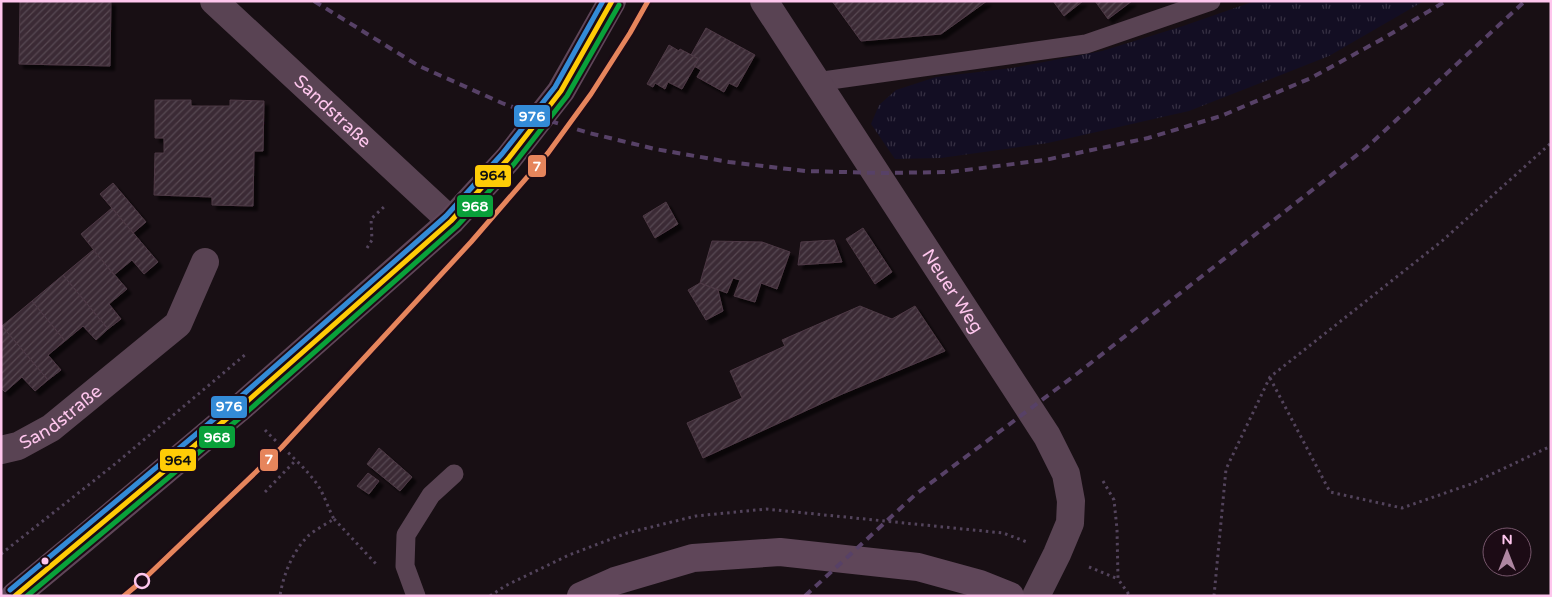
<svg xmlns="http://www.w3.org/2000/svg" width="1552" height="597" viewBox="0 0 1552 597" font-family="'Varela Round',sans-serif">
  <defs>
    <pattern id="grass-tufts" width="24" height="20" patternUnits="userSpaceOnUse" patternTransform="scale(1.25)"><rect width="24" height="20" fill="#130e23"/><path d="M3 7l-1-3M5 7V3M7 7l1-3M15 17l-1-3M17 17v-4M19 17l1-3" fill="none" stroke="#363043"/></pattern>
    <pattern id="building-hatch" width="6" height="6" patternUnits="userSpaceOnUse" patternTransform="scale(1.25)"><rect width="6" height="6" fill="#3b2b35"/><path d="M-1 1l2-2M0 6l6-6M5 7l2-2" fill="none" stroke="#584853"/></pattern>
    <filter id="shadow"><feDropShadow dx="4.5" dy="4.5" stdDeviation="1" flood-color="#0009"/></filter>
  </defs>
  <rect width="100%" height="100%" fill="#180f14"/>
  <path fill="url(#grass-tufts)" d="M1255,1H1424L1329,56L1189,111L1048,143L941,158L895,159L871,124L879,105L896,90L936,77L1012,68L1102,51L1183,26Z"/>
  <path fill="url(#building-hatch)" stroke="#4d3945" filter="url(#shadow)" d="M20,1H111L110,66L19,64Z
    M832,1H987L941,34L861,41Z
    M1053,1H1083L1064,16Z
    M1095,1H1132L1108,19Z
    M706,28L755,55L737,87L729,83L724,92L697,77L701,70L694,66L699,59L691,55Z
    M669,45L679,51L680,49L699,59L682,89L668,82L665,89L655,83L653,87L647,84Z
    M155,100H191V106H230V100L264,101L263,151H254L253,206L212,205V197L154,195L155,153H164V138H155Z
    M113,183L146,222L133,233L100,194Z
    M666,202L678,224L655,238L643,216Z
    M112,208L158,262L144,274L132,260L114,275L81,234Z
    M863,228L892,272L875,284L846,239Z
    M834,240L842,262L798,265L801,242Z
    M712,241L762,242L790,252L777,289L761,283L755,302L734,296L740,280L733,278L727,293L700,283Z
    M93,250L127,289L109,304L121,319L108,329L63,275Z
    M63,275L108,329L96,340L83,326L65,341L32,301Z
    M700,283L718,290L723,311L706,320L688,290Z
    M32,301L65,341L48,355L61,370L48,380L2,326Z
    M860,306L892,319L915,306L945,351L840,395L703,458L687,423L742,398L730,371L785,346L782,340Z
    M2,326L48,380L35,391L22,377L5,392L1,388Z
    M379,448L412,477L400,491L367,464Z
    M368,473L379,481L369,494L357,486Z"/>
  <g fill="none" stroke-linecap="round" stroke-linejoin="round">
    <path stroke="#53445c" stroke-width="3" stroke-dasharray="2.5 4" stroke-linecap="butt" d="M367,248L372,240L371,219L386,205
      M1270,378L1330,492L1402,508L1471,484L1551,446
      M265,430C282,448 306,467 319,487C324,495 329,510 334,519C326,524 315,530 308,536C293,551 283,575 280,596
      M1103,481L1114,500L1117,529L1118,579L1130,596
      M265,492L295,461
      M334,519L376,564
      M1,554L115,464L246,354
      M1089,567L1118,579
      M490,596L505,586L569,555L627,533L696,516L766,509L1003,533L1027,542
      M1214,596L1226,469L1270,377L1442,241L1551,143"/>
    <path stroke="#594353" stroke-width="19" d="M816,82L1086,44L1211,1
      M416,596L405,566L406,535L431,495L454,474"/>
    <g stroke="#594353" stroke-width="28">
      <path id="s1" d="M214,1L451,221"/>
      <path id="s2" d="M764,1L1047,436L1066,474L1071,501L1070,523L1057,554L1036,596"/>
      <path id="s3" d="M1,450L18,446L51,428L178,324L205,262"/>
    </g>
    <path stroke="#5f4659" stroke-width="28" d="M15,596L79,543L243,405L451,221L508,159L561,91L612,1
      M581,596L615,581L693,558L780,552L918,567L980,584L1010,596"/>
    <path stroke="#574167" stroke-width="4" stroke-dasharray="8 6" stroke-linecap="butt" d="M314,1L419,66L502,103L550,121L589,133L655,149L729,162L805,171L881,173L950,172L1045,160L1148,138L1221,116L1311,78L1384,38L1446,1
      M805,596L916,494L1078,373L1366,148L1525,1"/>
    <g stroke="#1c0b15" stroke-width="9">
      <path id="bus-1" d="M15,596L243,405L451,221L508,159L561,91L612,1"/>
    </g>
    <g stroke="#1c0b15" stroke-width="9">
      <path id="bus-2" d="M27,596L248,411L457,226L514,164L567,96L619,5"/>
    </g>
    <g stroke="#1c0b15" stroke-width="9">
      <path id="bus-3" d="M10,590L238,399L446,216L502,154L555,87L603,1"/>
    </g>
    <use href="#bus-1" stroke="#ffcc06" stroke-width="5"/>
    <use href="#bus-2" stroke="#09a13a" stroke-width="5"/>
    <use href="#bus-3" stroke="#338bd7" stroke-width="5"/>
    <g stroke="#1c0b15" stroke-width="9">
      <path id="tram-1" d="M124,596L142,581L281,448L471,242L548,153L591,94L630,33L648,1"/>
    </g>
    <use href="#tram-1" stroke="#e6855c" stroke-width="5"/>
  </g>
  <circle fill="#fec6ed" stroke="#1c0b15" stroke-width="2" cx="45" cy="561" r="4.5"/>
  <circle fill="#1c0b15" stroke="#fec6ed" stroke-width="2.5" cx="142" cy="581" r="7"/>
  <g text-anchor="middle" stroke-width="4" stroke-linejoin="round" paint-order="stroke">
    <g font-size="18" fill="#fec6ed" stroke="#1c0b15">
      <text dy="6" stroke="none"><textPath href="#s1" startOffset="162">Sandstraße</textPath></text>
      <text dy="6" stroke="none"><textPath href="#s2" startOffset="346">Neuer Weg</textPath></text>
      <text dy="6" stroke="none"><textPath href="#s3" startOffset="69">Sandstraße</textPath></text>
    </g>
  </g>
  <g stroke="#1c0b15" stroke-width="2">
    <rect x="513" y="104" width="38" height="24" rx="5" fill="#338bd7"/>
    <rect x="527" y="154" width="20" height="24" rx="5" fill="#e6855c"/>
    <rect x="474" y="164" width="38" height="24" rx="5" fill="#ffcc06"/>
    <rect x="456" y="194" width="38" height="24" rx="5" fill="#09a13a"/>
    <rect x="210" y="395" width="38" height="24" rx="5" fill="#338bd7"/>
    <rect x="198" y="425" width="38" height="24" rx="5" fill="#09a13a"/>
    <rect x="259" y="448" width="20" height="24" rx="5" fill="#e6855c"/>
    <rect x="159" y="448" width="38" height="24" rx="5" fill="#ffcc06"/>
  </g>
  <g font-size="14" text-anchor="middle" font-weight="bold" fill="#fff">
    <text x="532" y="121">976</text>
    <text x="537" y="171">7</text>
    <text x="475" y="211">968</text>
    <text x="229" y="411">976</text>
    <text x="217" y="442">968</text>
    <text x="269" y="464">7</text>
  </g>
  <g font-size="14" text-anchor="middle" font-weight="bold" fill="#111">
    <text x="493" y="180">964</text>
    <text x="178" y="465">964</text>
  </g>
  <rect width="1552" height="597" fill="none" stroke="#fec6ed" stroke-width="5"/>
  <g transform="translate(1507 552)"><circle r="24" fill="#1c0b15" stroke="#76566b"/>
  <path d="M0-4L9 19L0 12L-9 19Z" fill="#ae86a1"/>
  <text y="-8" font-size="14" font-weight="bold" text-anchor="middle" fill="#fec6ed">N</text>
  </g>
</svg>
